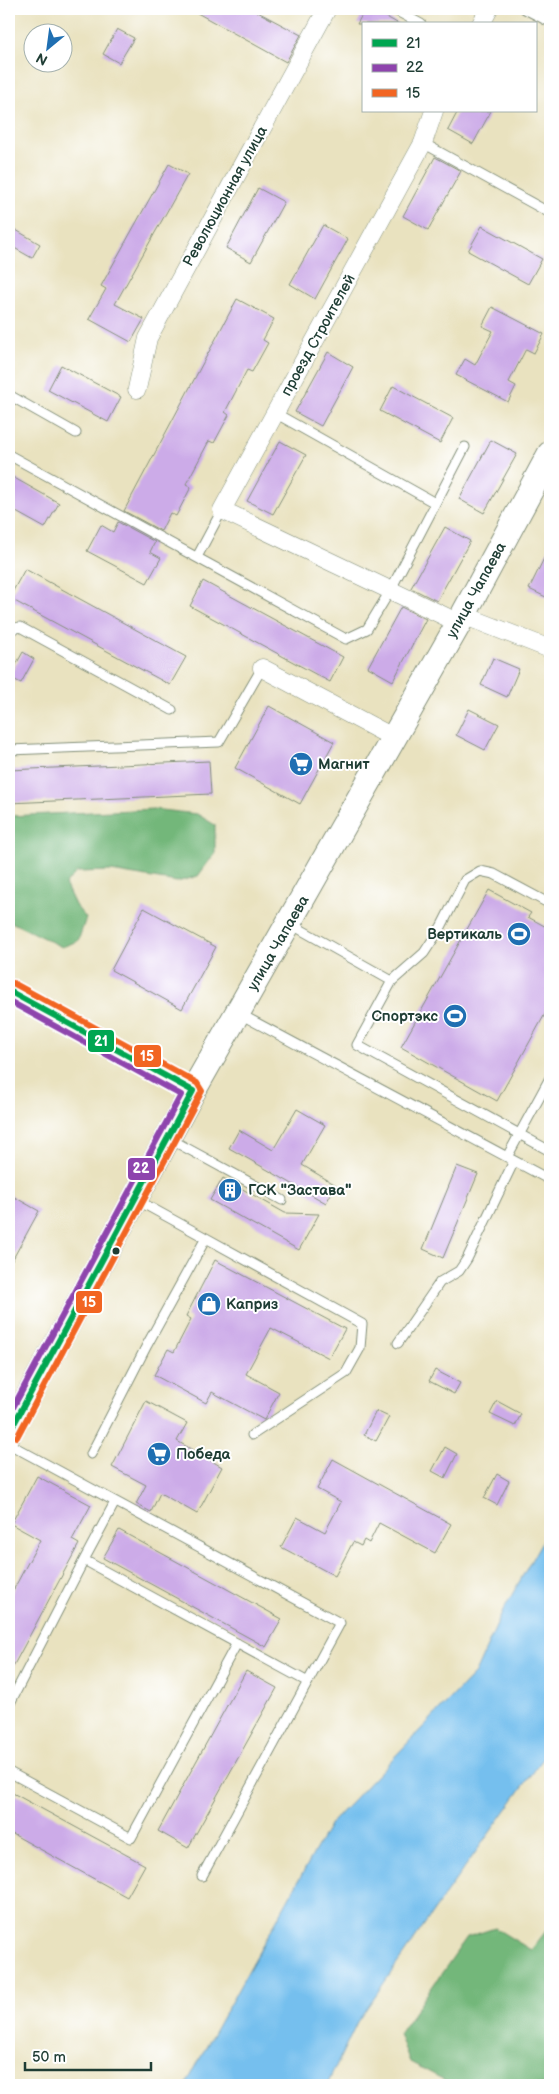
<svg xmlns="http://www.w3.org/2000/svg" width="559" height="2094" viewBox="0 0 559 2094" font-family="'Balsamiq Sans',sans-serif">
  <rect width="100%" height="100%" fill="#fff"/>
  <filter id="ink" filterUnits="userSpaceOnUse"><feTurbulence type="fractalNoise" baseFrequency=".02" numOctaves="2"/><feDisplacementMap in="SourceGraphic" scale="10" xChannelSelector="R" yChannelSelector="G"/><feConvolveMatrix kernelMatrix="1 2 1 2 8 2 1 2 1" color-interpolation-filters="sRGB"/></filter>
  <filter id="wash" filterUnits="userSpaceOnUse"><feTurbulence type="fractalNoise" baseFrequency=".0096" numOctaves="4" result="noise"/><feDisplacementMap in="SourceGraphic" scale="20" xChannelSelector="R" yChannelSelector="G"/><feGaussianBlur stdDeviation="1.12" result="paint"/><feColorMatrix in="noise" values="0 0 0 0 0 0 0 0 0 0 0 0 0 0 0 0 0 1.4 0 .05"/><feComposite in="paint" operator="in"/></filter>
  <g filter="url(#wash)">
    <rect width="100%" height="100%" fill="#e9e2bf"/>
    <path fill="#73b77a" stroke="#497a57" d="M153,809L197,814L215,825V853L198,876L177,882L111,871L77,872L65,884L75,905L86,918L78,941L62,947L9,921V816Z
      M550,1926V2085H454L410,2062L399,2034L467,1937L495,1928L531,1950Z"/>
    <path fill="#74bfee" stroke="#4a7e91" d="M550,1527V1751L542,1760L444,1896L357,2022L327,2085H186L211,2038L330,1824L475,1673L504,1609Z"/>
    <g id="blocks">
      <path fill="#ccabe8" d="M190,9H252L301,35L286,62Z
        M365,9H372L399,24H357Z
        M117,29L134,38L119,63L103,54Z
        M458,111H491L473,144L448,130Z
        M435,157L461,171L428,230L403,216Z
        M169,164L188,174L115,304L144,319L131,342L89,319L106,289L101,286Z
        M258,188L284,202L251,262L226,248Z
        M323,225L348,239L315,299L290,284Z
        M9,226L40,244L32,258L9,245Z
        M482,226L542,259L528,284L468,251Z
        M237,299L274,319L263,340L268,343L252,372L247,370L225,412L229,415L214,443L209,441L186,484L191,487L176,516L170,513L161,531L124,511Z
        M492,307L544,334L534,353L526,349L509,382L516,386L508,402L456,375L465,359L475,365L493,331L482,326Z
        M328,352L353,367L321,426L295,412Z
        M61,365L121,397L108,422L48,390Z
        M393,386L453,418L440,443L380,411Z
        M491,440L517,454L484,513L459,499Z
        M280,441L306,455L273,514L247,501Z
        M9,475L59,503L45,528L9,508Z
        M118,522L155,542L150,552L161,558L147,583L87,551L101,525L113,532Z
        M445,527L470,541L437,601L411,588Z
        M550,546V599L529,589Z
        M25,569L186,657L170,685L9,598Z
        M203,581L343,657L330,682L190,606Z
        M401,607L426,619L393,681L368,667Z
        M23,652L34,659L21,683L9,677Z
        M493,658L519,669L507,697L481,685Z
        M269,706L334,742L300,804L235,768Z
        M469,709L499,724L485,750L456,735Z
        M209,761L211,794L9,803V770Z
        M489,890L531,913L528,917L550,929V1005L497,1101L401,1047Z
        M144,908L216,947L182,1009L111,970Z
        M297,1109L325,1125L302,1165L336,1185L326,1203L229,1148L239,1130L273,1150Z
        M457,1166L478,1174L443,1258L423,1249Z
        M223,1178L285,1213L319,1214L299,1250L210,1200Z
        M9,1194L39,1211L9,1266Z
        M215,1260L345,1329L329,1358L271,1328L246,1374L279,1392L264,1420L212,1392L206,1403L154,1375L168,1349L174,1352L191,1319L186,1316Z
        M435,1370L460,1383L454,1394L429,1381Z
        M146,1401L187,1423L177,1441L222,1467L197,1514L160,1493L151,1512L136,1504L146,1485L112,1467Z
        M497,1401L521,1414L515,1426L490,1414Z
        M376,1411L389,1417L376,1441L364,1435Z
        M445,1447L457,1454L445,1478L432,1471Z
        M333,1459L451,1524L435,1553L379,1523L369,1543L364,1540L361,1546L353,1542L335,1576L281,1547L297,1517L325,1532L341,1502L317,1489Z
        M497,1474L509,1481L497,1505L484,1498Z
        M37,1476L91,1505L72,1540L79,1544L9,1674V1598L40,1540L11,1524Z
        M119,1530L282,1619L266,1647L103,1558Z
        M246,1671L277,1688L188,1848L158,1831Z
        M9,1791L145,1865L127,1897L9,1832Z"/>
    </g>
  </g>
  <g filter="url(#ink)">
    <use href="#blocks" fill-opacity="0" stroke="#84907a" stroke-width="1"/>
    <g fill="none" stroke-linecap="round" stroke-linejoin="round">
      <g stroke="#84907a" stroke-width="11">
        <path id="lane" d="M393,9L421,24
          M525,9L550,22
          M423,143L550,213
          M9,395L76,433
          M275,413L435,503
          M9,455L346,639L367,629L390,591L465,447
          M197,557L222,510
          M9,633L11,629L20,627L172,710
          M9,750L219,742L262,668
          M550,904L494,874L480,871L465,880L441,927L424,953L392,981L357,1045L550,1151
          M289,923L392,981
          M238,1013L550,1180
          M168,1138L282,1200
          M507,1157L550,1078
          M206,1238L362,1324L360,1348L346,1373L252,1435
          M398,1343L440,1282L459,1271L467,1259L514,1161
          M9,1444L340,1623L202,1876
          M91,1454L147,1345L206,1238L135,1199
          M115,1502L84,1560L308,1682
          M9,1705L84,1560
          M9,1772L131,1838L237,1643"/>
      </g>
      <g stroke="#84907a" stroke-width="19">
        <path id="street" d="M481,24L489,9
          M434,111L423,143L222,510L459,623
          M137,389L148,338L327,9
          M463,615L550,649
          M262,668L394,738"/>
      </g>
      <g stroke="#84907a" stroke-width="27">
        <path id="secondary" d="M9,991L193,1091
          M9,1433L193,1091L459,623L550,454"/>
      </g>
      <use href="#lane" stroke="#fff" stroke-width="9"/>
      <use href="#street" stroke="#fff" stroke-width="18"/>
      <use href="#secondary" stroke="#fff" stroke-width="25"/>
      <g stroke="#fff" stroke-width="10">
        <path id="bus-1" d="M9,991L193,1091
          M9,1433L193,1091"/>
      </g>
      <g stroke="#fff" stroke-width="10">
        <path id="bus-2" d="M9,1001L181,1095L9,1415"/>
      </g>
      <g stroke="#fff" stroke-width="10">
        <path id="bus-3" d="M13,983L197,1083L202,1091L17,1437"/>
      </g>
      <use href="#bus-1" stroke="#00a651" stroke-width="6"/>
      <use href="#bus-2" stroke="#8e44ad" stroke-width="6"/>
      <use href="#bus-3" stroke="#f26522" stroke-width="6"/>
    </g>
  </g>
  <defs>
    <g id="supermarket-disc" transform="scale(1.25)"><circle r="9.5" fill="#1f6fb2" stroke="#fff"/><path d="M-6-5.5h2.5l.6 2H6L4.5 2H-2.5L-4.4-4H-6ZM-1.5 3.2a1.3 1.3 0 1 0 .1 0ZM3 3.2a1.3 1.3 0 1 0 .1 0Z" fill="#fff"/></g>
    <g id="stadium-disc" transform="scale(1.25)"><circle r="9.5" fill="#1f6fb2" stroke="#fff"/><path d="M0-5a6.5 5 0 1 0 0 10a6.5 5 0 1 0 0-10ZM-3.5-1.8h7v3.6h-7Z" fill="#fff"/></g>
    <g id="building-disc" transform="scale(1.25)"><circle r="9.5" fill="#1f6fb2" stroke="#fff"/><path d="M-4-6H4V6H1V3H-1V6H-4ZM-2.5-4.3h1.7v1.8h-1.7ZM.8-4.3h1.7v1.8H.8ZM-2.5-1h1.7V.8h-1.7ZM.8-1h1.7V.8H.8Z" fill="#fff"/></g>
    <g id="shop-disc" transform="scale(1.25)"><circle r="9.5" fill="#1f6fb2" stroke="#fff"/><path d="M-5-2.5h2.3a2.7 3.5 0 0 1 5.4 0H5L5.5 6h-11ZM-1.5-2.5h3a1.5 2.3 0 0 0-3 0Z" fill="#fff"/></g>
  </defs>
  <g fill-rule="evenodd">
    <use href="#supermarket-disc" x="301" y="764"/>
    <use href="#stadium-disc" x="519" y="934"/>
    <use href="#stadium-disc" x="455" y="1016"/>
    <use href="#building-disc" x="230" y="1190"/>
    <use href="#shop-disc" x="209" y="1304"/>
    <use href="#supermarket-disc" x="159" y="1454"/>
  </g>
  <circle fill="#1f3d34" stroke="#fff" stroke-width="2" cx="116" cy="1251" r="4.5"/>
  <g text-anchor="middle" stroke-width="4" stroke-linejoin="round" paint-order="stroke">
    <g font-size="15" fill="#1f3d34" stroke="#fff">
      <text transform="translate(225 196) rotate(-61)" y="5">Революционная улица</text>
      <text transform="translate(318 335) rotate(-61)" y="5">проезд Строителей</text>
      <text transform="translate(476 590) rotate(-61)" y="5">улица Чапаева</text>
      <text transform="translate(278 943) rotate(-60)" y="5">улица Чапаева</text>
    </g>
    <g font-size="15" font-weight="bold" fill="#1f3d34" stroke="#fff" text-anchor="start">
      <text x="318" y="769">Магнит</text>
      <text x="502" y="939" text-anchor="end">Вертикаль</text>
      <text x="438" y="1021" text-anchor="end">Спортэкс</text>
      <text x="248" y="1195">ГСК "Застава"</text>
      <text x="226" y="1309">Каприз</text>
      <text x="176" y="1459">Победа</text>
    </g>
  </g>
  <g stroke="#fff" stroke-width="2">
    <rect x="87" y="1029" width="28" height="24" rx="5" fill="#00a651"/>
    <rect x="133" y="1044" width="29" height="24" rx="5" fill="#f26522"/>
    <rect x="127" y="1157" width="29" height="24" rx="5" fill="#8e44ad"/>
    <rect x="75" y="1290" width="28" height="24" rx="5" fill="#f26522"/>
  </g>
  <g font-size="14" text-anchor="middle" font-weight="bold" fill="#fff">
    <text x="101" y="1046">21</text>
    <text x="147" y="1061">15</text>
    <text x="141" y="1173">22</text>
    <text x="89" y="1307">15</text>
  </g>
  <rect width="559" height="2094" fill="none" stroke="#fff" stroke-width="30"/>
  <rect x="362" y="22" width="175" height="90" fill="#ffffff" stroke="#a5b1ae"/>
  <rect x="372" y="39" width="25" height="8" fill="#00a651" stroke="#a5b1ae"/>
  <text x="406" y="48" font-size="15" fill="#1f3d34">21</text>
  <rect x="372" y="64" width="25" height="8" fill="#8e44ad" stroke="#a5b1ae"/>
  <text x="406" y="72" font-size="15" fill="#1f3d34">22</text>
  <rect x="372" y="89" width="25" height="8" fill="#f26522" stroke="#a5b1ae"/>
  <text x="406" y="98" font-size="15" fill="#1f3d34">15</text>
  <g transform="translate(48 48) rotate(209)"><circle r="24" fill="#ffffff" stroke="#a5b1ae"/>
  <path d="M0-4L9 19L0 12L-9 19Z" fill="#1f6fb2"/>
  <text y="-8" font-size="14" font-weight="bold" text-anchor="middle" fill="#1f3d34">N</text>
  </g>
  <path d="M25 2062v8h126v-8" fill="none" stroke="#1f3d34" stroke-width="2.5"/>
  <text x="32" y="2062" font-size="15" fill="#1f3d34" stroke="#ffffff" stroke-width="4" paint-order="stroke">50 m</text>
</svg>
